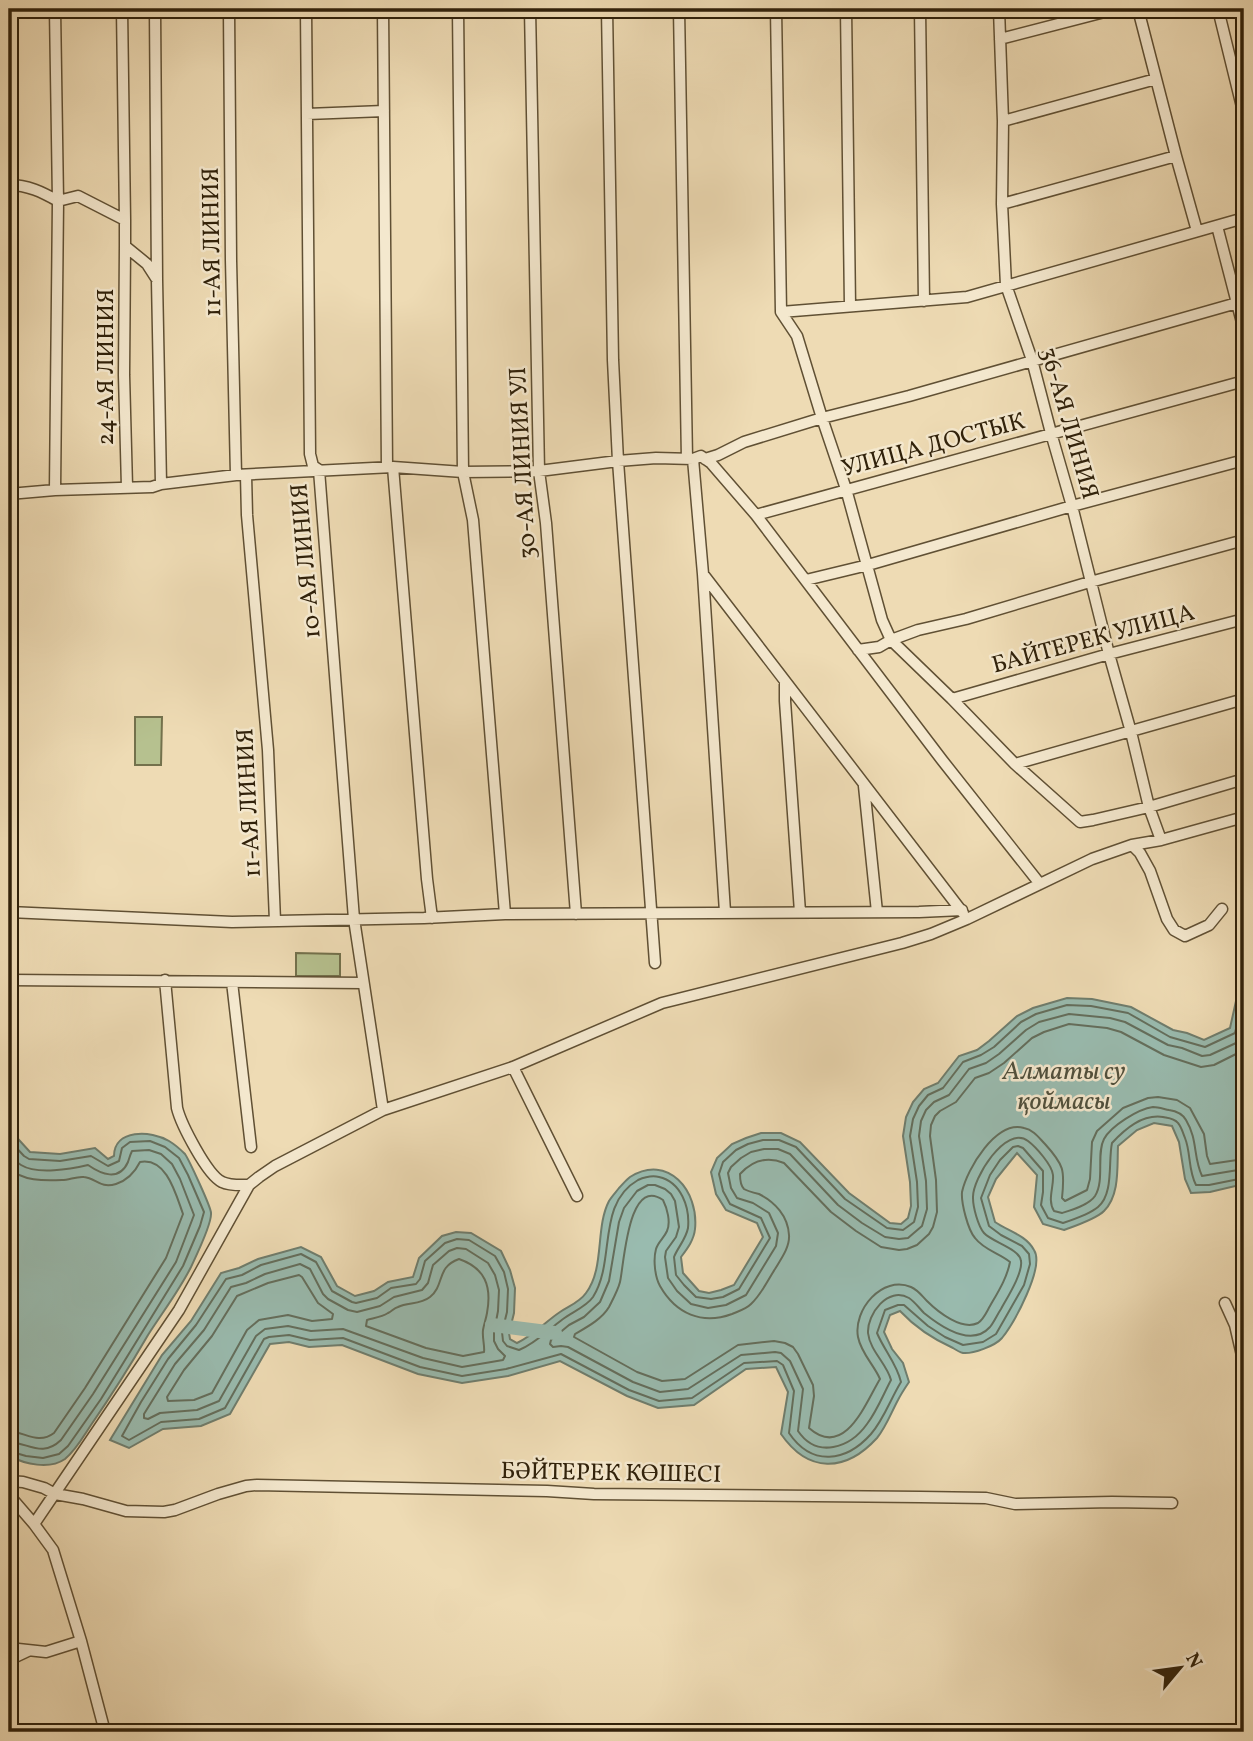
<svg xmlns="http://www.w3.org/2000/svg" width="1253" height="1741" viewBox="0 0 1253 1741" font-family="Vollkorn,serif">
  <rect width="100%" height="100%" fill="#eedbb4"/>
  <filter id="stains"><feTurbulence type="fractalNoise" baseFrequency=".00286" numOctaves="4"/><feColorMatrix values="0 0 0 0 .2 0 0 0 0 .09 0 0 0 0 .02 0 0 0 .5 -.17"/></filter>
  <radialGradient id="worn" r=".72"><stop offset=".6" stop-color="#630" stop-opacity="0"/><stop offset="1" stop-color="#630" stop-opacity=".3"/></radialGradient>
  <path fill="#b6c18f" stroke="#73714c" stroke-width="2" d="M135,717H162L161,765H135Z
    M296,953L340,954V976H296Z"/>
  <path fill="#99bbaf" stroke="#6f7d6d" stroke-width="2" d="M1244,986V1184L1210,1192L1191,1193L1185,1179L1179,1142L1172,1126L1154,1123L1137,1130L1118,1146C1117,1167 1120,1195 1104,1211C1096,1219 1075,1226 1064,1230L1043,1224L1034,1207L1037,1175L1017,1153L996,1179L988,1197L995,1222C1008,1231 1026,1235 1034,1250C1045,1267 1014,1323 1002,1338C995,1346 973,1354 963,1353C959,1352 956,1350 953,1348C933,1339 915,1327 900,1311L890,1315L884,1332L892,1349L903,1363L909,1382C905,1388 901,1394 898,1400C891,1413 886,1427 877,1438C845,1473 808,1473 781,1434L788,1392L776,1367L746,1369L694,1405L658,1408L627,1396L560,1361L508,1376L462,1383L418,1374L342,1345L309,1347L289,1342L270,1344L230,1414L201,1426L163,1429L129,1448L110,1440L162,1355L191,1321L221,1273L239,1268L258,1259L301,1247L321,1257L337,1286L355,1296L374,1291L388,1282L413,1277L419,1258L442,1236L456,1232L471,1233L501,1251L510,1270L515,1288L514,1313L509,1333L510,1339L517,1343C534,1335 545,1322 560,1312C569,1306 580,1302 586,1293C605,1268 595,1228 609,1201C612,1196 616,1192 619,1188C623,1184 626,1180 630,1177C668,1153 699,1191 695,1229C694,1240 687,1249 681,1257L683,1273L699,1291L709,1293L721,1290L734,1285L763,1237L757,1223L726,1210L716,1194L711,1172L717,1158L732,1144L746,1138L761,1133H781L800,1142L849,1193L890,1223L901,1224L908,1218L911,1206L910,1182L903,1136L906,1117L913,1102L924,1089L938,1083L959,1056L977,1050L989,1041L1017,1016L1033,1008L1067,998L1092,999L1131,1007L1173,1030L1187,1033L1204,1040L1230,1028L1238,992Z
    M9,1129L30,1152L60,1154L95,1148L108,1159L114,1156C114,1129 151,1130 169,1141C174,1144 181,1150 185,1154C189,1160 211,1207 211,1213C212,1224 196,1256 191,1267C179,1291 162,1313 148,1335C130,1366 111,1396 91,1425C83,1437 76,1450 65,1459C49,1470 25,1464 9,1456Z"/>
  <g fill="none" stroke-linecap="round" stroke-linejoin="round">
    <path stroke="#646e5c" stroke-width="2" d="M1244,996L1235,1033L1205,1047L1170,1037L1128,1013L1091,1006L1067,1005L1036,1014L1021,1022L994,1047L981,1055L963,1062L943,1088L928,1095L919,1106L913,1119L910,1136L917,1182L918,1207L914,1222L903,1230L887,1228L845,1199L796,1147L779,1140H763L748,1144L736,1150L723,1162L719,1174L723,1191L730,1204L761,1218L770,1238L739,1289L723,1297L711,1299L696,1297L684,1285L676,1275L674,1257C678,1247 686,1239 688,1228C690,1207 681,1182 659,1177C651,1175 645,1177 638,1180C596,1204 616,1261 593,1297C586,1307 572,1312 563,1319C548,1330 536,1343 519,1350L507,1346L503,1341L502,1332L507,1312L508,1289L504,1272L495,1256L469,1240L457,1239L445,1243L425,1261L420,1279L416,1284L391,1288L377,1298L356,1303L352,1302L332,1291L316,1262L301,1254L261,1265L242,1275L226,1279L196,1325L168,1359L141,1402L122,1436L129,1440L161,1422L199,1419L225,1408L264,1339L269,1337L289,1335L310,1340L343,1338L420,1367L462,1376L506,1369L561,1354L629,1390L659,1401L692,1398L744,1363L777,1361L783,1365L794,1391L789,1433C812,1467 846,1462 871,1434C884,1419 891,1398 901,1382C897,1364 884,1350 877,1333L885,1310L898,1305H904L928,1326L945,1337L963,1345L983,1342L996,1334L1024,1285L1030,1264L1029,1254L1022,1246L1001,1235L989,1226L981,1198L990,1175L1000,1160L1013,1147L1018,1146L1023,1148L1043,1171V1192L1041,1205L1048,1218L1063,1223C1072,1220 1091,1213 1098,1207C1114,1194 1108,1161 1112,1143C1125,1129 1142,1114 1163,1117C1168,1118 1174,1118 1178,1123C1181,1126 1183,1133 1185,1138C1191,1153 1188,1170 1196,1185H1209L1244,1178
      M1244,1034L1236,1043L1210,1055L1202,1056L1182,1048L1168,1045L1125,1022L1110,1018L1069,1014L1039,1022L1026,1030L999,1054L986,1063L969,1069L949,1095L934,1102L926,1110L921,1121L919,1136L926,1181L927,1209L922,1226L908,1238L899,1239L885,1237L862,1223L838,1205L790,1154L778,1149H764L751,1152L741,1158L731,1167L728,1173L731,1188L737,1198L753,1203L769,1213L778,1233L776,1246L746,1295L726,1305L708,1308L691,1304L677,1291L668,1278L665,1257L666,1251L676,1237L679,1227L675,1201L671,1194L665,1189L655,1185H648L637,1191L624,1208L619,1222L609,1281L600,1302L584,1317L569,1325L551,1340L550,1344L553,1347L561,1346L568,1347L633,1382L660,1392L688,1389L741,1355L775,1352L781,1353L790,1361L803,1389L798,1431C817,1459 850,1448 867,1424C877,1411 883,1395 891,1380C887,1364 870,1351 868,1333C867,1314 888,1286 909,1298C915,1302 919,1308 924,1313C940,1326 971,1348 990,1327C994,1322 997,1315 1001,1309C1007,1298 1023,1273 1021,1261C1020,1249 992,1242 984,1233C978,1226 973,1207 973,1198C972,1179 1006,1124 1028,1141C1036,1147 1052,1165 1053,1175C1054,1187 1047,1200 1054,1211L1062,1213C1072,1210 1089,1205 1095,1196C1105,1180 1096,1154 1104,1139C1111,1126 1138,1109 1153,1107C1158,1107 1164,1109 1169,1110C1176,1111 1182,1113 1186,1120C1198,1140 1193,1157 1202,1176L1244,1169
      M1244,1050L1214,1065L1201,1067L1164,1055L1121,1032L1107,1028L1069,1024L1044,1032L1032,1038L1004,1063L989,1073L975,1078L956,1102L940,1111L935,1116L931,1125L930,1136L936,1180L937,1212L933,1227L929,1234L917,1245L907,1249L899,1250L881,1247L856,1231L831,1212L784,1163C767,1156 752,1161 740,1174C740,1178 740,1185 744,1189C747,1191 755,1193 759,1194C775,1202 788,1216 789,1235C790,1247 781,1259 775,1269C768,1280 761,1295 751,1304C746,1309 739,1311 732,1314C702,1325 676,1314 660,1286C655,1277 653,1260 656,1249C658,1242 664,1238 667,1231C671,1222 667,1208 663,1200C628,1175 624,1265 620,1282C618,1290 613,1299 609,1307C602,1319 587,1327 575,1334L574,1337L637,1372L662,1381L685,1379L738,1345L774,1341L785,1343L793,1347L798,1354L813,1385L814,1396L809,1428C845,1460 866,1402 880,1379C874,1365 861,1353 858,1337C853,1310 882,1275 911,1287C918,1290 922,1296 927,1301C938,1312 962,1331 978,1323C984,1319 987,1311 990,1306C998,1292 1007,1278 1010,1262C999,1253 984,1250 975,1238C968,1230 961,1203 962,1192C967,1169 996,1120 1024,1128C1034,1130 1039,1138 1045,1144C1064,1165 1065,1170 1062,1198L1065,1201L1087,1190L1090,1179L1092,1142L1097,1131L1123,1108L1148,1098L1158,1097L1177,1100L1190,1108L1204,1134L1207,1156L1210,1164L1244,1159
      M9,1140L24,1156L29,1159L60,1161L91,1156L108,1166L119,1161L122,1148L130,1142L150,1141L165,1147L179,1158L188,1175L204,1212L200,1226L183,1266L101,1399L68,1446L59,1454L43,1458L26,1456L9,1451
      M9,1153C12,1157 16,1162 21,1165C37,1175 71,1169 88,1165C101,1174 119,1182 128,1162C129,1159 130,1155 132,1151L149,1150L161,1154L172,1164L180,1179L194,1215L176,1262L93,1394L61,1440C42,1458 29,1443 9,1442
      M9,1168C22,1181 44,1181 62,1180C69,1180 77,1176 84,1177C96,1178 100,1189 116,1184C128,1180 135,1172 140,1162C167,1157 176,1195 183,1214L166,1258L85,1388L54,1433C38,1445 25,1432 9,1431
      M457,1248L466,1249L488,1263L495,1275L499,1290L498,1311L494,1332V1341L498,1349L505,1356L503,1360L462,1367L423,1358L343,1329L311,1331L288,1326L265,1329L256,1336L219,1401L197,1410L160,1413L148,1419L144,1418V1414L175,1364L204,1330L231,1287L246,1283L265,1274L300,1264L310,1269L323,1294L328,1299L348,1310L357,1312L380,1306L394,1297L422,1290L428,1283L433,1265L449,1251Z
      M459,1259C485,1268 492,1286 487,1313C486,1319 484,1324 483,1330C482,1338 485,1346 484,1352L463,1356L426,1348L366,1326L367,1320C374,1318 382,1317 388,1313C392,1311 394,1308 398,1307C408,1302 420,1305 430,1297C445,1285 436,1267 459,1259Z
      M299,1275L302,1277L318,1303L333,1314L332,1319L312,1321L288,1315L259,1320L247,1330L212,1393L194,1400L168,1401L167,1397L184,1370L212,1336L237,1296L268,1283Z"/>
    <path stroke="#99bbaf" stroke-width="14" d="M492,1325L555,1333"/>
    <g stroke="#605034" stroke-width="13">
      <path id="minor" d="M55,9L58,201L55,490
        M122,9L125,220
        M229,9L231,260L236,475
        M306,9L310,454L313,466L319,470L354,919L383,1110
        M383,9L387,467
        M458,9L463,472L473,520L505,914
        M530,9L539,471L546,523L576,914
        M607,9L613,360L618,461L655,963
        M679,9L687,459
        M776,9L781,312L967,297L1244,218
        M846,9L850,306
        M920,9L924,301
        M999,9L1003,121L1002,204L1006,285L1032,360L1051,433L1072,506L1109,654L1131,732L1149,807L1161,840
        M1138,9L1176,156L1197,231
        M1218,9L1244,115
        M1000,39L1116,9
        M307,114L384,111
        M1003,121L1156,79
        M9,185C28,185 42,192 58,201L78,196L125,220V246L147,264L156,278
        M1002,204L1176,156
        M1217,226L1244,330
        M125,246L124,375L127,487
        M781,312L797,336L822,418L846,489L882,620L891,640L952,699L1015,764L1080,822L1093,820L1149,807L1244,779
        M693,459L703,574L725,912
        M705,459L718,455L744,442L822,418L909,396L1244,301
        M393,467L427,879L432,918
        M246,475L247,515L268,750L275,921
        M161,484L236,475L393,467L463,472L539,471L618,461L656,458L693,459L701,456L711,463L756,515L942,760L1040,884
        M9,494L55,490L152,487L161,484L157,280L155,9
        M756,515L1244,381
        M703,574L963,913
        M806,580L868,565L1072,506L1244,460
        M858,650L879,647L891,640L918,630L966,619L1083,584L1244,540
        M785,681V701L800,912
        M952,699L1109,654L1244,619
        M1015,764L1244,699
        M864,786L877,912
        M1132,845L1140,853L1150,871L1167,919L1174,930L1185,936L1209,925L1222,909
        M9,912L232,922L424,918L505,914L919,912L962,910
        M9,980L363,983
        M165,980L177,1108C181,1124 207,1175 222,1182C230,1186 241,1185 249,1185
        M232,982L251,1147
        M513,1067L577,1196
        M1225,1303L1235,1325L1244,1364
        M9,1481L23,1482L44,1488L55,1494L83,1499L126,1511L164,1512L175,1510L218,1494L246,1486L257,1485L547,1491L594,1494L920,1497L986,1498L1015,1504L1112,1502L1172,1503
        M9,1495L34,1524L53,1550L81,1641L105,1732
        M34,1524L179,1310L249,1185L259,1177L275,1166L383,1110L513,1067L662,1003L902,943L931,934L967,919L1092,859L1132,845L1161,840L1244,817
        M9,1648L46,1652L81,1641
        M9,1660L28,1651"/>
    </g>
    <use href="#minor" stroke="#f4e8ce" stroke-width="10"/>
  </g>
  <g text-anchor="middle" stroke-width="5" stroke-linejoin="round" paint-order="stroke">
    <g font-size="24" fill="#30210a" stroke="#f4e8ce">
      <text transform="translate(211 242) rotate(-91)" y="8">11-АЯ ЛИНИЯ</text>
      <text transform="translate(105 367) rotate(-90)" y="8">24-АЯ ЛИНИЯ</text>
      <text transform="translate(1070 423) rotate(74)" y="8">36-АЯ ЛИНИЯ</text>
      <text transform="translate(933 444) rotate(-15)" y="8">УЛИЦА ДОСТЫК</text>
      <text transform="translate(522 463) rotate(-93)" y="8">30-АЯ ЛИНИЯ УЛ</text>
      <text transform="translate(305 561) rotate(-95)" y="8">10-АЯ ЛИНИЯ</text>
      <text transform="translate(1093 638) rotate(-15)" y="8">БАЙТЕРЕК УЛИЦА</text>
      <text transform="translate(248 803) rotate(-93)" y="8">11-АЯ ЛИНИЯ</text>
      <text transform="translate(611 1472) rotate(1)" y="8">БӘЙТЕРЕК КӨШЕСІ</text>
    </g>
    <g font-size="26" font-style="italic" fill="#504f3c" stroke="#f4e8ce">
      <text x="1064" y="1079">Алматы су<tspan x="1064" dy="30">қоймасы</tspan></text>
    </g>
  </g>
  <rect width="1253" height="1741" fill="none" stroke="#eedbb4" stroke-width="35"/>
  <rect x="10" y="10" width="1232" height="1720" fill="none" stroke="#30210a" stroke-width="3.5"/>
  <rect x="18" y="18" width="1218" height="1706" fill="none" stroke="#30210a" stroke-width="2"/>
  <g transform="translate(1180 1668) rotate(61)" stroke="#f4e8ce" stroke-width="5" paint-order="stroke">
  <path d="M0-5L12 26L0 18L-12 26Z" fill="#30210a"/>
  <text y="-10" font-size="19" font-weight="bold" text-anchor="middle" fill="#30210a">N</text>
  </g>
  <rect width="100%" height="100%" filter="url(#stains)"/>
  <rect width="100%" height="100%" fill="url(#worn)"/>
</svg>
